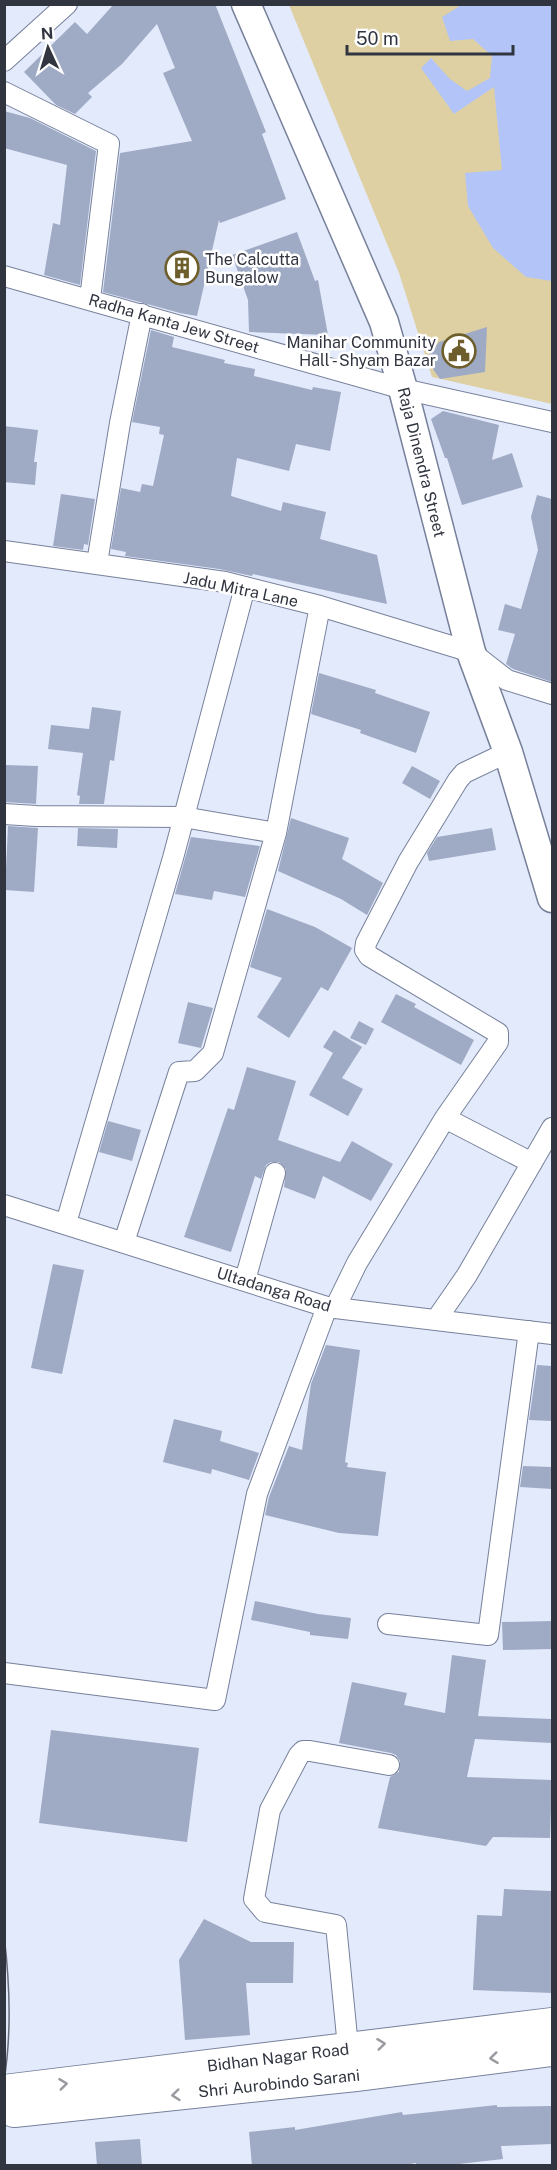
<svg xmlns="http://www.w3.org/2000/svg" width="557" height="2170" viewBox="0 0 557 2170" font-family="'Public Sans',sans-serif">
  <rect width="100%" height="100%" fill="#e3eafb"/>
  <path fill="#ded0a3" d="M289,5H552V404L432,377L399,273Z"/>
  <path fill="#b3c5f8" d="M463,4L552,5V281L526,277L493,248L468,206L465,173L502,170L494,87L454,114L421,68L431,58L450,79L467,91L490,78L492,56L473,39L450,41L442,17Z"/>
  <path fill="#9faac5" d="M114,4H215L266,132L262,134L286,199L220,223L219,220L197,316L180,313L103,292L120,153L192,141L163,73L175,68L157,24L122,64L88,93L92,97L75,114L56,105L24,72L75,22L87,34Z
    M4,111L30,118L96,151L80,285L44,275L53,223L60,225L67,165L4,148Z
    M297,232L315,281L318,280L328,335L249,332L248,300L232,255Z
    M487,327L485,372L440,379L426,359L439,342Z
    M151,330L174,337L172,347L225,360L224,363L255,369L254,376L312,390L313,387L341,392L330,451L296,444L289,471L237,458L231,496L281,511L283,502L326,512L320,539L377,555L387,604L253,574L252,576L219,569L125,556L126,552L111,549L121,488L140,492L142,484L153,486L164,435L159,434L160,427L132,422Z
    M443,411L499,425L492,460L512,453L523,487L462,505L447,458H445L431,419Z
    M4,426L38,430L34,462H37L35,485L4,482Z
    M61,494L95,499L88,545L84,544L83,550L53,546Z
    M537,495L552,499V682L513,669L506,664L515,634L498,630L505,604L521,609L538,550L531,517Z
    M319,673L376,690L375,693L430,712L416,753L360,733L361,730L311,714Z
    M92,707L121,711L114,761L110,760L104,804H79L80,796L77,795L83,753L48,749L51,725L89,729Z
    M4,765L38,766L36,804L4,802Z
    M412,766L440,781L430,799L402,783Z
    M291,818L349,838L342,859L383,883L367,915L341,899L278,871Z
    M8,826L38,828L34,892L5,890Z
    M78,828L118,829L117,848L77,846Z
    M492,828L496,850L429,861L427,853L437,837Z
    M191,837L260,846L245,897L214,891L212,900L175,894Z
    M267,909L315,927L352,948L328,991L321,987L289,1038L257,1017L282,978L250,967Z
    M396,994L416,1004L414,1007L474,1040L461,1065L381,1022Z
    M188,1002L213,1008L201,1048L178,1043Z
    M359,1021L374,1029L366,1045L350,1038Z
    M334,1030L362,1047L342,1078L363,1089L348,1116L309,1095L333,1053L323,1047Z
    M247,1067L296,1081L278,1140L340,1162L352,1141L393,1164L371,1201L323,1176L315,1199L284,1187L286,1169L279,1162H271L266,1165L261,1179L255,1176L231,1252L184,1237L228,1108L234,1110Z
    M108,1121L141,1130L132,1161L99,1152Z
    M53,1264L84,1270L62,1374L31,1368Z
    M326,1345L360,1350L345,1462L348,1463L347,1467L386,1472L378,1536L339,1533L265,1515L269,1497L289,1446L302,1450L311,1384Z
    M537,1365L552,1366V1421L529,1420Z
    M174,1419L222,1431L220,1441L259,1453L249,1480L212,1469L211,1474L163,1462Z
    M523,1466L552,1467V1489L520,1487Z
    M255,1601L318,1614L351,1618L348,1639L310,1635V1632L251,1620Z
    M552,1621V1649L503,1650L502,1622Z
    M452,1655L486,1660L478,1716L552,1719V1743L475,1739L467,1777L552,1780L550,1838L493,1837L486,1846L378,1828L390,1777L399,1772L400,1761L396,1755L391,1753L339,1743L352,1682L407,1693L404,1705L445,1713Z
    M51,1730L199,1748L187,1842L39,1823Z
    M504,1889L552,1891V1993L473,1990L477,1915L502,1916Z
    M204,1919L251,1942H294L293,1983H246L250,2035L185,2040L179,1960Z
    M497,2105V2107L552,2106V2144L501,2146L503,2159L441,2166H416V2163L398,2166H252L249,2132L295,2127V2130L402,2112L403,2115Z
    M140,2139L142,2166H97L95,2142Z"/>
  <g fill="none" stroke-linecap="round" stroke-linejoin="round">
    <g stroke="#77819b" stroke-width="22">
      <path id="street" d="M4,61L67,4
        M4,92L109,144L90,299
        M4,276L403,389L552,422
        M4,551L225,582L320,606L471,652L507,680L552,694
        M97,563L120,423L142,314
        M4,814L36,816L183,817L276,833
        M445,1118L498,1042V1033L369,956L365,950L366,943L408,862L458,780L464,773L508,752
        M4,1205L327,1307L552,1334
        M66,1223L173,858L245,587
        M124,1242L179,1072L195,1071L213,1053L276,833L320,606
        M245,1280L275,1173
        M335,1308L357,1263L445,1118L532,1163
        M436,1320L467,1275L552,1128
        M388,1624L488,1635L529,1331
        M4,1673L215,1700L257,1494L327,1307
        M348,2047L336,1925L265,1912L254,1899L270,1810L299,1755L303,1751H310L389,1765"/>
    </g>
    <g stroke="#77819b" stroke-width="31">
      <path id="secondary" d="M246,4L384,322L403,389L471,652L508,752L552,898"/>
    </g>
    <g stroke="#77819b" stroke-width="34">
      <path id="primary" d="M4,2091L552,2024
        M14,2111L356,2075L552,2050"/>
    </g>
    <use href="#street" stroke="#fff" stroke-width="20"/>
    <use href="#secondary" stroke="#fff" stroke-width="28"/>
    <use href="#primary" stroke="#fff" stroke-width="32"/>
    <path stroke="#666b78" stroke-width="1.5" d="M4,1935C10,1984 12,2032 4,2081"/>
  </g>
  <defs><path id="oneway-chevron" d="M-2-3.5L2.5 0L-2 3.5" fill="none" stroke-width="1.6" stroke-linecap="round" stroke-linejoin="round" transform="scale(1.5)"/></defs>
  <g stroke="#989aa0">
    <use href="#oneway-chevron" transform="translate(381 2044) rotate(-7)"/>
    <use href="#oneway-chevron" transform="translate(494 2058) rotate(173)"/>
    <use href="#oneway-chevron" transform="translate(63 2084) rotate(-7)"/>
    <use href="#oneway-chevron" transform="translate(176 2095) rotate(174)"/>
  </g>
  <defs>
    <g id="building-ring" transform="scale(1.725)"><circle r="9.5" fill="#fff" stroke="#6d5e2b" stroke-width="1.5"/><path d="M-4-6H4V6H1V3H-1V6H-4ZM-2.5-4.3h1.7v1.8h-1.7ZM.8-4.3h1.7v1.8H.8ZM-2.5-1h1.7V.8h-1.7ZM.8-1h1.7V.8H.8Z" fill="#6d5e2b"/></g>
    <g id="civic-ring" transform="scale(1.725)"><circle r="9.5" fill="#fff" stroke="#6d5e2b" stroke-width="1.5"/><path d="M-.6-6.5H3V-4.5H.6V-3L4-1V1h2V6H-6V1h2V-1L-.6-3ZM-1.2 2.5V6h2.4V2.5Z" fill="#6d5e2b"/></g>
  </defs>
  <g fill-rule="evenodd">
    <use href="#building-ring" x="182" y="268"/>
    <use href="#civic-ring" x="459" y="351"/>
  </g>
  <g text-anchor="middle" stroke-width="5" stroke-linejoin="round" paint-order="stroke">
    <g font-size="16" fill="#313540" stroke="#fff" text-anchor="start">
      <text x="205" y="265">The Calcutta<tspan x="205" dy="18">Bungalow</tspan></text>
      <text x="436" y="348" text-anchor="end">Manihar Community<tspan x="436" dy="18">Hall - Shyam Bazar</tspan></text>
    </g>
    <g font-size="16" fill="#313540" stroke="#fff">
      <text transform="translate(174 323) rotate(16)" y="6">Radha Kanta Jew Street</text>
      <text transform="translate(422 462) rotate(76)" y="6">Raja Dinendra Street</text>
      <text transform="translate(241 589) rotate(12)" y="6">Jadu Mitra Lane</text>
      <text transform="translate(274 1289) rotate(17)" y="6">Ultadanga Road</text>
      <text transform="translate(278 2057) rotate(-7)" y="6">Bidhan Nagar Road</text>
      <text transform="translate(279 2083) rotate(-6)" y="6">Shri Aurobindo Sarani</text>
    </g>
  </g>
  <rect width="557" height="2170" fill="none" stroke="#313540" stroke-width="12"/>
  <g transform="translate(48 48) rotate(356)" stroke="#ffffff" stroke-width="4.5" paint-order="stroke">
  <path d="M0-4.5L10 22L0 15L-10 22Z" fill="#313540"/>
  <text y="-9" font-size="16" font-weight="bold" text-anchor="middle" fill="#313540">N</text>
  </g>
  <path d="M347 45v9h166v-9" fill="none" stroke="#313540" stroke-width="3"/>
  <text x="356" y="45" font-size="18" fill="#313540" stroke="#ffffff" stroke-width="4.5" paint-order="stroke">50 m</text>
</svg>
